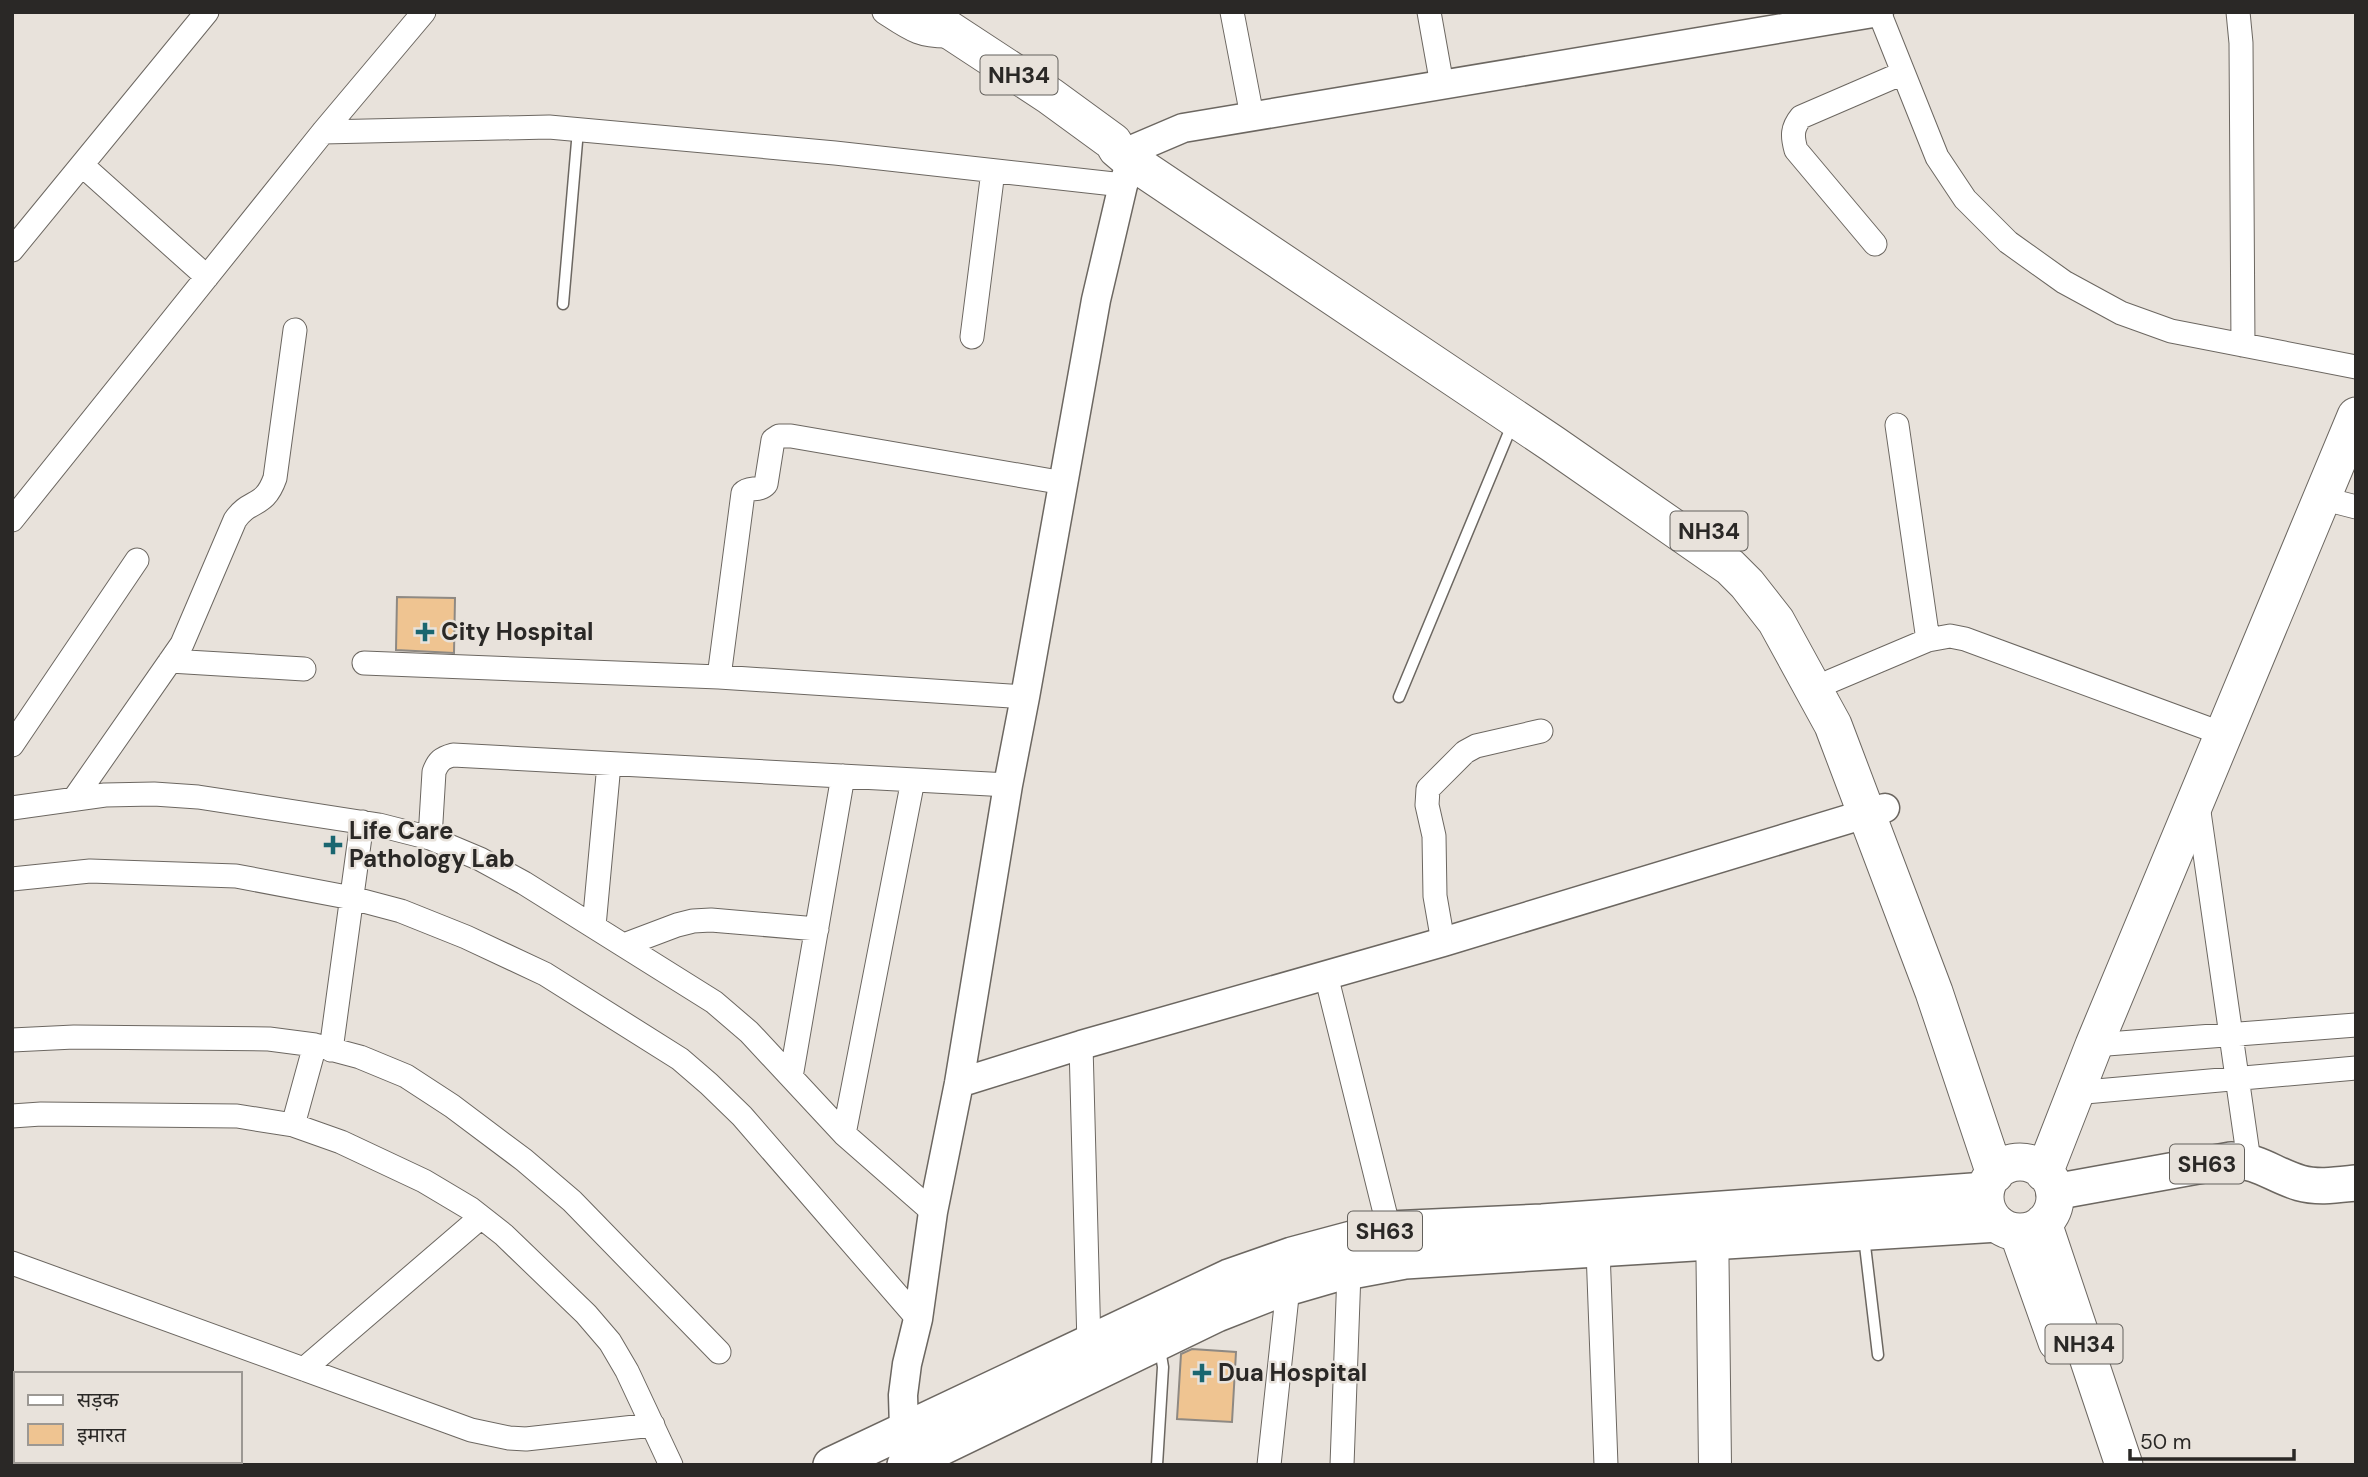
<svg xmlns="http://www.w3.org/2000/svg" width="2368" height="1477" viewBox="0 0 2368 1477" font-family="'DM Sans','Noto Sans Devanagari',sans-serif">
  <rect width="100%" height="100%" fill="#e8e2db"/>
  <path fill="#efc491" stroke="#8e8983" stroke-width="2" d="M397,597L455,598L454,653L396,650Z
    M1192,1349L1236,1352L1232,1422L1177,1419L1181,1354Z"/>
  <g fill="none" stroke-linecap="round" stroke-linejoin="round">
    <g stroke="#6c6761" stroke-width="13">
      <path id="service" d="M563,304L578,130
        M1399,697L1512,425
        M1864,1237L1878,1355
        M1157,1465L1163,1367L1160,1349"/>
    </g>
    <g stroke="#6c6761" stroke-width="25">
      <path id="minor" d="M884,12C910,29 919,37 951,36
        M1232,12L1252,116
        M1429,12L1442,85
        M1879,12L1937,157L1965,199L2008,242L2064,282L2121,313L2171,331L2356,367
        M2238,12L2241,43L2243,345
        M323,132L549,127L835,153L1123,185
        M82,165L207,277
        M1875,244L1796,150C1792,136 1792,128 1801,117L1903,73
        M12,250L207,12
        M972,337L993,171
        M1897,425L1928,640
        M2321,498L2356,507
        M12,520L323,132L424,12
        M170,661L304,669
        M364,663L719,677L1025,697
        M719,677L743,493C749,486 759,492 766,484L773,440L779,436H791L1064,483
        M1831,681L1928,640L1950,636L1965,639L2223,734
        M12,745L137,560
        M74,799L182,644L235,520C250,498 264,509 275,478L295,330
        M2198,805L2249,1161
        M12,808L105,795L154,794L198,797L379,825L430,838L480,859L524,883L714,1002L749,1032L844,1134L933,1212
        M430,838L434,772C438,761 442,758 453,755L1008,785
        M12,879L90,871L236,876L352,898L401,911L466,937L545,974L680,1059L709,1084L742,1116L918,1319
        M594,926L609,764
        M1443,942L1435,896L1434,836L1427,805L1428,789L1465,752L1476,746L1541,731
        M624,945L677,925L693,921L711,920L817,929
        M1326,975L1389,1229L1390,1241
        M12,1040L74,1037L269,1039L315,1045L360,1057L406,1076L452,1106L524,1160L572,1201L719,1352
        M1081,1045L1089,1345L1091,1353
        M2094,1045L2356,1025
        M331,1050L362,822
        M791,1077L843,776
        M2074,1093L2356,1068
        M12,1116L41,1114L237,1116L293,1125L341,1142L424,1181L471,1209L504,1235L586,1314L610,1342L627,1371L671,1465
        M293,1125L315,1045
        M844,1134L913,780
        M1598,1250L1606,1465
        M12,1263L471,1430L509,1438L526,1439L653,1425
        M304,1369L481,1217
        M12,1392L16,1393
        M156,1461L163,1465
        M1269,1465L1288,1287L1286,1277
        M1342,1465L1349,1272"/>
    </g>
    <g stroke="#6c6761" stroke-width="31">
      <path id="tertiary" d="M959,1083L1081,1045L1443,942L1885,808
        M912,1446L904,1429L903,1395L907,1364L918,1319L933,1212L959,1083L1008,785L1025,697L1096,300L1123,185L1136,148L1183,128L1879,12"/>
    </g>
    <g stroke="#6c6761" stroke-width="34">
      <path id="secondary" d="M1712,1218L1715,1465"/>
    </g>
    <g stroke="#6c6761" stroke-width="38">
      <path id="primary" d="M2054,1192L2231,1160C2260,1161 2273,1175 2300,1183C2318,1188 2337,1185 2356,1183
        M831,1465L1229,1277L1292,1255L1389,1229L1542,1222L1986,1190
        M905,1465L1217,1314L1273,1292L1335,1274L1405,1261L1998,1224"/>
    </g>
    <g stroke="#6c6761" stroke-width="39">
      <path id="trunk" d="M922,12L1050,96L1113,142L1117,149L1130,160L1553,444L1730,567L1747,584L1776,621L1833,725L1934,992L1995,1174
        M1985 1197a35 35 0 1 1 70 0a35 35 0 1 1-70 0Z
        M2044,1173L2094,1045L2356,416
        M2043,1223L2124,1465
        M2018,1232L2057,1342"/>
    </g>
    <use href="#service" stroke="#fff" stroke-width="10"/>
    <use href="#minor" stroke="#fff" stroke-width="23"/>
    <use href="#tertiary" stroke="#fff" stroke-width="28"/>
    <use href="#secondary" stroke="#fff" stroke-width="32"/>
    <use href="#primary" stroke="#fff" stroke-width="35"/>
    <use href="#trunk" stroke="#fff" stroke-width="37"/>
  </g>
  <g fill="#1a6670" stroke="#e8e2db" stroke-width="2.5">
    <path d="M421.5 621.5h7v7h7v7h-7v7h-7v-7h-7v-7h7z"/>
    <path d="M329.5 834.5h7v7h7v7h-7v7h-7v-7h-7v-7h7z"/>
    <path d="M1198.5 1362.5h7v7h7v7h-7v7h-7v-7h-7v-7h7z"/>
  </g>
  <g text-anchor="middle" stroke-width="5" stroke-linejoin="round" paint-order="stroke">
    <g fill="#e8e2db" stroke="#63605c" stroke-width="2">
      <rect x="980.5" y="55.5" width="77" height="39" rx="5"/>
      <rect x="1670.5" y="511.5" width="77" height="39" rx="5"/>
      <rect x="2170" y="1144.5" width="74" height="39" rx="5"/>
      <rect x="1348" y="1211.5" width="74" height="39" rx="5"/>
      <rect x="2045.5" y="1324.5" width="77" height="39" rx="5"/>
    </g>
    <g font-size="23" font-weight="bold" fill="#2a2826">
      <text x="1019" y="83">NH34</text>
      <text x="1709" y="539">NH34</text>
      <text x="2207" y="1172">SH63</text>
      <text x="1385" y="1239">SH63</text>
      <text x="2084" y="1352">NH34</text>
    </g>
    <g font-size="24" font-weight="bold" fill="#2a2826" stroke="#e8e2db" text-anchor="start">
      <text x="441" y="640">City Hospital</text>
      <text x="349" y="839">Life Care<tspan x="349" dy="28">Pathology Lab</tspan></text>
      <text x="1218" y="1381">Dua Hospital</text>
    </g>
  </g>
  <rect width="2368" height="1477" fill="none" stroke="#2a2826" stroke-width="28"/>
  <rect x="14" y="1372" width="228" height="91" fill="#e8e2db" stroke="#9c9893" stroke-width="2"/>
  <rect x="28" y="1395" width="35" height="10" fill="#ffffff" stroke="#9c9893" stroke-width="2"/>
  <text x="77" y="1407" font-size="21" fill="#2a2826">सड़क</text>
  <rect x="28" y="1424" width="35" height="21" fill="#efc491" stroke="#9c9893" stroke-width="2"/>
  <text x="77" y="1442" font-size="21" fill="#2a2826">इमारत</text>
  <path d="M2130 1449v10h164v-10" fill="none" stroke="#2a2826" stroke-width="3.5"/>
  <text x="2140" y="1449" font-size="21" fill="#2a2826" stroke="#e8e2db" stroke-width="5" paint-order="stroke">50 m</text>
</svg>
